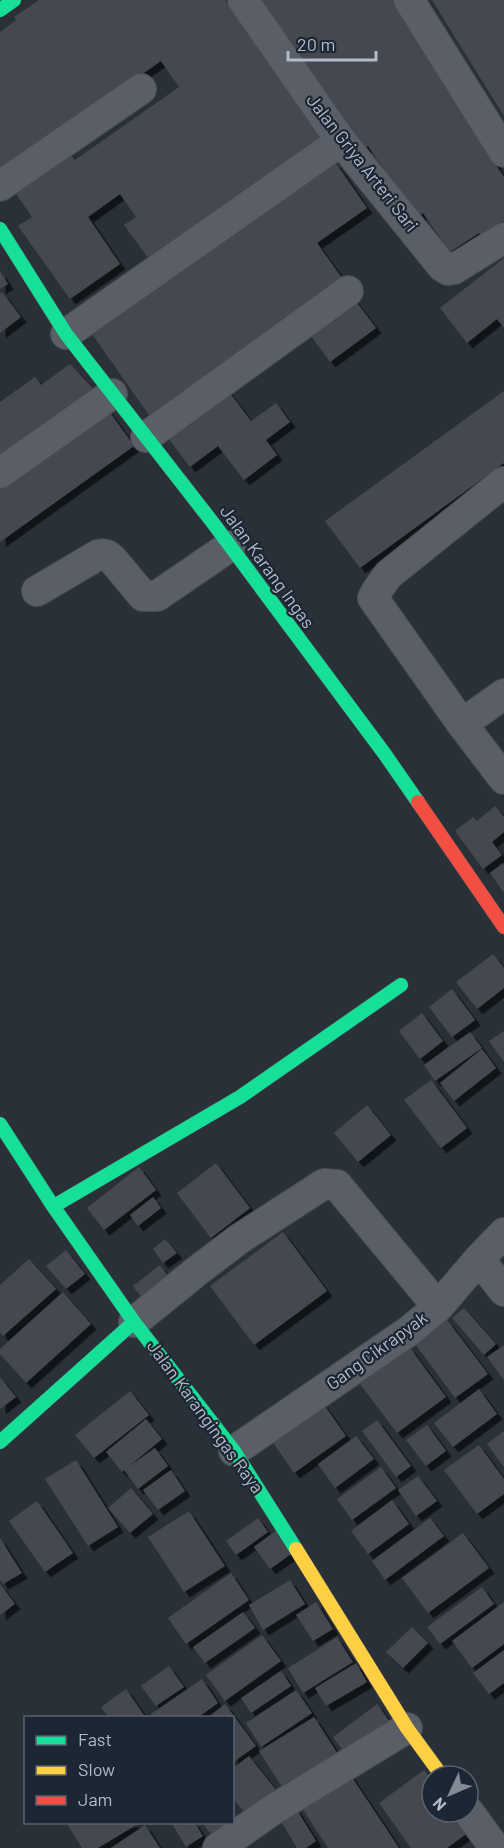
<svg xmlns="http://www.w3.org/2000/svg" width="504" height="1848" viewBox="0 0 504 1848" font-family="Barlow,sans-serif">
  <defs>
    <filter id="shadow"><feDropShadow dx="5.5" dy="5.5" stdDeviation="0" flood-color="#0009"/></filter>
  </defs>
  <rect width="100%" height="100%" fill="#2a3038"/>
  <path fill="#444950" filter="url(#shadow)" d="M39,0H225L322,139L149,259L124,225L136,217L120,194L88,217L120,264L70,299L18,226L32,217L10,185L65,147L75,160L179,87L161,61L0,173V32L16,20L14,17Z
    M260,0H395L503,158L495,164L504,177V221L482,236L479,233L450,252L423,213L417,218L368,146L362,150Z
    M432,0H504V116L476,71Z
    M335,162L367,208L317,243L344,281L151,418L92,334Z
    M504,258V328L497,319L467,343L440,308Z
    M0,271L8,284L0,289Z
    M2,292L21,317L0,333V294Z
    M351,295L376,328L330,362L306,329Z
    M70,364L97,393L0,457V402L35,377L41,385Z
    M226,388L251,421L276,403L290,422L266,440L277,455L244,480L218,446L190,467L165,434Z
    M504,391V463L360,568L325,521Z
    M106,407L134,446L0,542V483Z
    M495,806L504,817V832L492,842L502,855L483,869L455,831L473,817L477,821Z
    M503,863L504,865V893L490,873Z
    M493,954L504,968V988L477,1009L456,982Z
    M452,989L475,1020L452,1037L429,1007Z
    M422,1013L443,1041L420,1059L399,1031Z
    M504,1031V1062L489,1041Z
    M470,1032L482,1048L435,1081L424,1065Z
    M482,1049L496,1068L454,1101L440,1083Z
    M431,1080L467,1128L441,1148L404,1100Z
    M367,1105L391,1135L358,1162L334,1133Z
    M216,1163L250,1208L211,1238L177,1193Z
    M139,1167L156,1190L104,1230L87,1208Z
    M153,1197L161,1208L138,1226L130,1215Z
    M283,1232L327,1291L254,1345L210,1286Z
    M165,1239L177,1253L163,1263L153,1249Z
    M66,1250L85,1274L66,1289L46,1266Z
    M29,1259L56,1289L3,1336L0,1332V1285Z
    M160,1265L174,1284L147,1305L133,1286Z
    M63,1292L91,1324L26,1383L0,1354V1349Z
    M464,1308L496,1344L484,1355L452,1318Z
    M447,1320L488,1374L455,1398L415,1344Z
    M504,1345V1380L487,1357Z
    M410,1348L446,1397L397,1433L360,1384Z
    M0,1377L16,1397L0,1409Z
    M479,1389L497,1414L453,1447L434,1423Z
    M130,1391L149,1415L94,1458L75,1435Z
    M322,1402L346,1436L294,1473L270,1438Z
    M146,1419L162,1439L127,1468L155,1448L168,1466L138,1489L124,1470L122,1472L106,1452Z
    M377,1420L411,1466L396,1477L362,1431Z
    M427,1425L446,1451L426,1466L406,1440Z
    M504,1431V1467L487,1444Z
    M356,1436L374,1459L335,1488L318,1464Z
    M479,1445L504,1479V1494L477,1514L444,1470Z
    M76,1460L118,1527L88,1546L45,1479Z
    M381,1467L396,1488L352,1520L337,1499Z
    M171,1470L185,1491L158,1510L143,1490Z
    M418,1476L437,1501L416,1516L398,1490Z
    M131,1488L153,1514L130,1533L108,1508Z
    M392,1500L409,1524L368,1554L351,1531Z
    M37,1501L73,1553L45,1572L9,1521Z
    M189,1511L225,1566L184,1592L148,1537Z
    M258,1518L268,1532L236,1555L226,1541Z
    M430,1518L444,1536L385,1580L372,1561Z
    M278,1529L294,1552L270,1569L254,1547Z
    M463,1533L489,1568L428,1613L402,1578Z
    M0,1538L22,1573L3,1584L0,1580Z
    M231,1573L249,1600L186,1644L168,1618Z
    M290,1580L305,1604L263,1630L249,1605Z
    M0,1584L15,1604L0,1615Z
    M482,1587L494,1604L440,1644L427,1627Z
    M316,1602L333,1629L313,1641L296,1615Z
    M504,1602V1644L472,1668L452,1641Z
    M243,1612L255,1628L205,1663L193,1647Z
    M412,1627L428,1643L403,1668L386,1652Z
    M262,1635L281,1661L225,1701L206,1675Z
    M337,1637L353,1662L303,1693L288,1668Z
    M504,1650V1683L489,1694L473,1673Z
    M356,1663L367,1682L326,1706L315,1688Z
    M169,1666L184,1687L156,1706L141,1686Z
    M281,1671L291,1686L251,1713L241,1698Z
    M202,1679L218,1703L197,1718H153L151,1714Z
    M126,1689L146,1718H109L101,1707Z
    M296,1690L312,1713L261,1747L246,1723Z
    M225,1704L256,1746L232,1763V1718H207Z
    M377,1704L395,1729L351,1761L333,1737Z
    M314,1717L341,1759L286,1793L259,1751Z
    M249,1756L276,1790L246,1814L232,1797V1769Z
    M424,1770L432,1781V1812H455L469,1832L447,1848H411L379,1803Z
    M349,1773L399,1848H328L300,1805Z
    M295,1807L316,1841L306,1848H297L279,1818Z
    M66,1822H141L98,1848H82Z
    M171,1822H194L203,1836L186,1847Z
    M202,1822H232L213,1837Z
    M145,1825L160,1848H111Z"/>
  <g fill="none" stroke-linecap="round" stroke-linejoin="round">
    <g stroke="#484c53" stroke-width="32">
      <path id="street" d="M243,0L341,141L442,266L448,270L454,269L504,238
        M409,0L504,152
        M0,186L141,89
        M66,334L334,146
        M146,437L348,291
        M0,473L112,394
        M504,482L388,575L376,592L373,598L462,724L504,779
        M37,591L98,555C105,553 108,555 113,560L143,596H157L230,546
        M462,724L504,694
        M479,1259L504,1291
        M134,1322L197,1271L239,1239L324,1184L337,1185L438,1307
        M234,1451L409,1331L438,1307L479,1259L504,1233
        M468,1811L495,1848
        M218,1848L271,1811L407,1728"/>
    </g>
    <g stroke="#484c53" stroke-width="15">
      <path id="fast" d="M0,10L14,0
        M0,229L66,334L213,523L384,753L418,802
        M0,1124L53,1206L134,1322L234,1451L296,1549
        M54,1206L240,1097L401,985
        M0,1442L134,1322"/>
    </g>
    <g stroke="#484c53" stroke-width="15">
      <path id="slow" d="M296,1549L407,1728L442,1776"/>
    </g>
    <g stroke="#484c53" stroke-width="15">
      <path id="jam" d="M418,802L504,927"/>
    </g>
    <use href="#street" stroke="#5a5e66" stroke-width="30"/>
    <use href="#fast" stroke="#16e098" stroke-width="14"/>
    <use href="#slow" stroke="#ffcf43" stroke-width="14"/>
    <use href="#jam" stroke="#f24e42" stroke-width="14"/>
  </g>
  <g text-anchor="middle" stroke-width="4.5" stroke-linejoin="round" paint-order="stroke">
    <g font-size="18" fill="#b4bcc9" stroke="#1d2633">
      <text transform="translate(362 163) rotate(52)" y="6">Jalan Griya Arteri Sari</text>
      <text transform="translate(267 567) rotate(54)" y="6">Jalan Karang Ingas</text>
      <text transform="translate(377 1351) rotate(-36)" y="6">Gang Cikrapyak</text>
      <text transform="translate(205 1417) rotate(54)" y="6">Jalan Karangingas Raya</text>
    </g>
  </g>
  <rect x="24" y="1716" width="210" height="108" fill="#1d2633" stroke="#59626f" stroke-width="1.5"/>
  <rect x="36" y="1736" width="30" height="9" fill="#16e098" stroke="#59626f" stroke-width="1.5"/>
  <text x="78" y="1746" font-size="18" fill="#b4bcc9">Fast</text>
  <rect x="36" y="1766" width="30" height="9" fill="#ffcf43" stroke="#59626f" stroke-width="1.5"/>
  <text x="78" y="1776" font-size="18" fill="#b4bcc9">Slow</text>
  <rect x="36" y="1796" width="30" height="9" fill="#f24e42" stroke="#59626f" stroke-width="1.5"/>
  <text x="78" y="1806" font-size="18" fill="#b4bcc9">Jam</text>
  <g transform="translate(450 1794) rotate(226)"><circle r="28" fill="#1d2633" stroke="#59626f" stroke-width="1.5"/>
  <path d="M0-4.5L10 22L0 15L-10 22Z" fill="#848b96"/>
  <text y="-9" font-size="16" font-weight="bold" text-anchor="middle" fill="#b4bcc9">N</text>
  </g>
  <path d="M288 51v9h88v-9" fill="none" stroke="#b4bcc9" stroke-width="3"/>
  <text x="297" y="51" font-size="18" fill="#b4bcc9" stroke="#1d2633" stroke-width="4.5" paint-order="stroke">20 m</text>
</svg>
